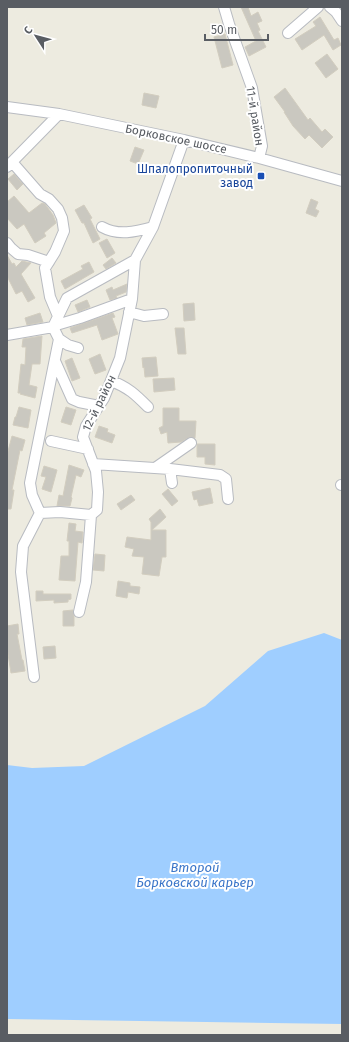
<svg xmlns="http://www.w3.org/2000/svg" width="349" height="1042" viewBox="0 0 349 1042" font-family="'Fira Sans',sans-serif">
  <rect width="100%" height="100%" fill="#edebe0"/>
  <path fill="#9fceff" d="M324,633L342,640V1024L7,1019V765L32,768L84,766L205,706L268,651Z"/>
  <path fill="#cac8c0" stroke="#d2cdbf" d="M241,7H248L251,16L258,12L262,21L257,23L260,30L258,31L266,47L249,56L245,47L256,41Z
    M320,17L334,40L338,38L341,45L333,50L324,35L302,50L295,39L316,26L313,22Z
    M225,34L233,65L222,68L214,37Z
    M327,54L338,69L326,78L315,63Z
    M285,88L308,120L310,118L322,132L325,129L333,137L322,148L309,135L305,139L293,126L284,112H285L274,97Z
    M144,93L159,96L156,108L142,105Z
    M135,147L144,150L138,164L130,161Z
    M14,174L23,184L17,190L8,179Z
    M14,196L29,213L42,203L45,204L53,215L56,223L44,233L46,236L35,243L24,224L17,229L7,218V202Z
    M311,199L318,202L315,209L319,211L316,217L306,213Z
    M84,205L92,218L90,219L100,239L93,243L84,223H82L75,210Z
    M107,239L115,253L107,258L99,243Z
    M7,255L12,264L14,263L16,267L22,261L31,263L21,274L35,298L28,302L22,291L16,294L7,276Z
    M112,258L116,263L106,269L103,265Z
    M89,262L94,272L65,289L61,281L83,269L81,266Z
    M127,284L126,292L116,296L117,298L110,300L106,290L112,287L113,290Z
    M87,300L90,307L78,312L75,305Z
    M194,303L195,320L184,321L183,304Z
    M40,313L43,322L27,325L25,318Z
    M113,313L115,317L112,318L118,334L102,340L97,325L72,333L70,328Z
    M175,328H184L186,354H178Z
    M42,336L40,364H32L29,385L37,387L35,398L20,394L21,393H18L21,364L25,365L26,347H22L23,339Z
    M100,354L106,370L95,374L89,359Z
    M156,357L158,376L145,377L144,367L143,368L142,358Z
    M72,358L80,378L72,381L65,361Z
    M174,378L175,390L154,392L153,379Z
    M19,407L31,410L28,428L13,425L15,417H16Z
    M66,407L76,410L71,425L61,422Z
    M163,408H179V421H196L195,438L190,437L181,442L168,443L167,432L161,434L159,428L163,426Z
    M99,426L108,429L107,432L115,435L112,443L95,437Z
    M12,436L25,440L22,451L20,450L12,490H14L11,509H7V455Z
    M197,444H215V465L205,464V457H197Z
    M69,465L84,470L81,477L76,475L71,497L72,498L70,506H57L59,495L63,496Z
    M44,466L57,470L51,492L42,489L46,477L41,476Z
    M210,488L213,503L199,506L197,499L194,500L192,492Z
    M168,489L178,501L172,506L162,494Z
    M131,495L135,500L121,510L117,504Z
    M160,509L166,517L152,530H166V557H162L159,576L142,574L144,557L132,556L134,549L125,547L127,537L151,540V522L149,519Z
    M69,523L76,524L75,531L83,532L82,543L78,542L75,581L59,580L61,556H69V541H67Z
    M95,554L105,555L104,571L93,570Z
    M118,581L130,583V586L140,587L139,594L128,592L127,598L116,596Z
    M36,591H43V594H71V599L68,600V602L54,603V600L36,601Z
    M73,610L74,616V626H63V611Z
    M18,624L19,634H17L22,660H23L25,671L11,673L7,648V626Z
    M55,646L56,658L44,659L43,647Z"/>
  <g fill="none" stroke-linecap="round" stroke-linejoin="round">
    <g stroke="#b8bbc1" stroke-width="12">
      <path id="minor" d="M224,7L229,24L252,88L262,146L259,158
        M330,7L336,12L342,21
        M288,33L318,7
        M7,107L59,114L184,140L259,158L342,181
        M12,162L40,194L49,199L58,209L62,218L64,231L55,252L45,268L50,297L58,316
        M7,167L59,114
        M102,227C118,236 135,232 153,227
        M7,243L11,248L18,254L28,255L49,262
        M129,312L144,316L163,314
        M53,326L80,318L132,299
        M7,335L53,327L67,298L135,260L153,227L184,140
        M59,339L68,345L78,348
        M55,361L72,399L79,402L99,406
        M111,381C128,387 136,395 148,407
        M51,441L88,449
        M93,464L170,469L220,475L226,479L228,499
        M155,468L191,443
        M170,469L172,483
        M341,485H342
        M40,513L32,495L30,483L59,339L53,327
        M79,612L86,582L91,515
        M34,677L21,572L23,546L40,513L60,512L91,515L97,510L98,492L96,471L83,437L86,426L104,398L120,358L132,299L135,260"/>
    </g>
    <use href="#minor" stroke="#fff" stroke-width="10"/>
  </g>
  <rect fill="#1a4fb4" stroke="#fff" stroke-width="1.5" x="257" y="172" width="8" height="8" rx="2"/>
  <g text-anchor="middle" stroke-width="4" stroke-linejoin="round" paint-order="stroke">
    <g font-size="12" fill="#595d63" stroke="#fff">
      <text transform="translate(255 116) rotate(81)" y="4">11-й район</text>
      <text transform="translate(176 139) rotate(12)" y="4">Борковское шоссе</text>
      <text transform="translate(99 403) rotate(-64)" y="4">12-й район</text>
    </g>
    <g font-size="12" fill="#164399" stroke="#fff" text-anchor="end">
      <text x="253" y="173">Шпалопропиточный<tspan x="253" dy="14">завод</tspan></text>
    </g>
    <g font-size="13" font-style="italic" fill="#3b76c9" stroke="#fff">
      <text x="195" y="872">Второй<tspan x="195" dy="15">Борковской карьер</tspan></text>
    </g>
  </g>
  <rect width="349" height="1042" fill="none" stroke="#595d63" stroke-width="16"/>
  <g transform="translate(36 36) rotate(306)" stroke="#ffffff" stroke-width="3" paint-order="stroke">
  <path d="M0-3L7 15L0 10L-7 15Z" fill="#595d63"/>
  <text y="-6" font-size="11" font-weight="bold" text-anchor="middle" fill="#595d63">С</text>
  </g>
  <path d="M205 34v6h63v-6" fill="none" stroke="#595d63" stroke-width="2"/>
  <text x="211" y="34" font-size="12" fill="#595d63" stroke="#ffffff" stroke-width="3" paint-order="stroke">50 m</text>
</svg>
